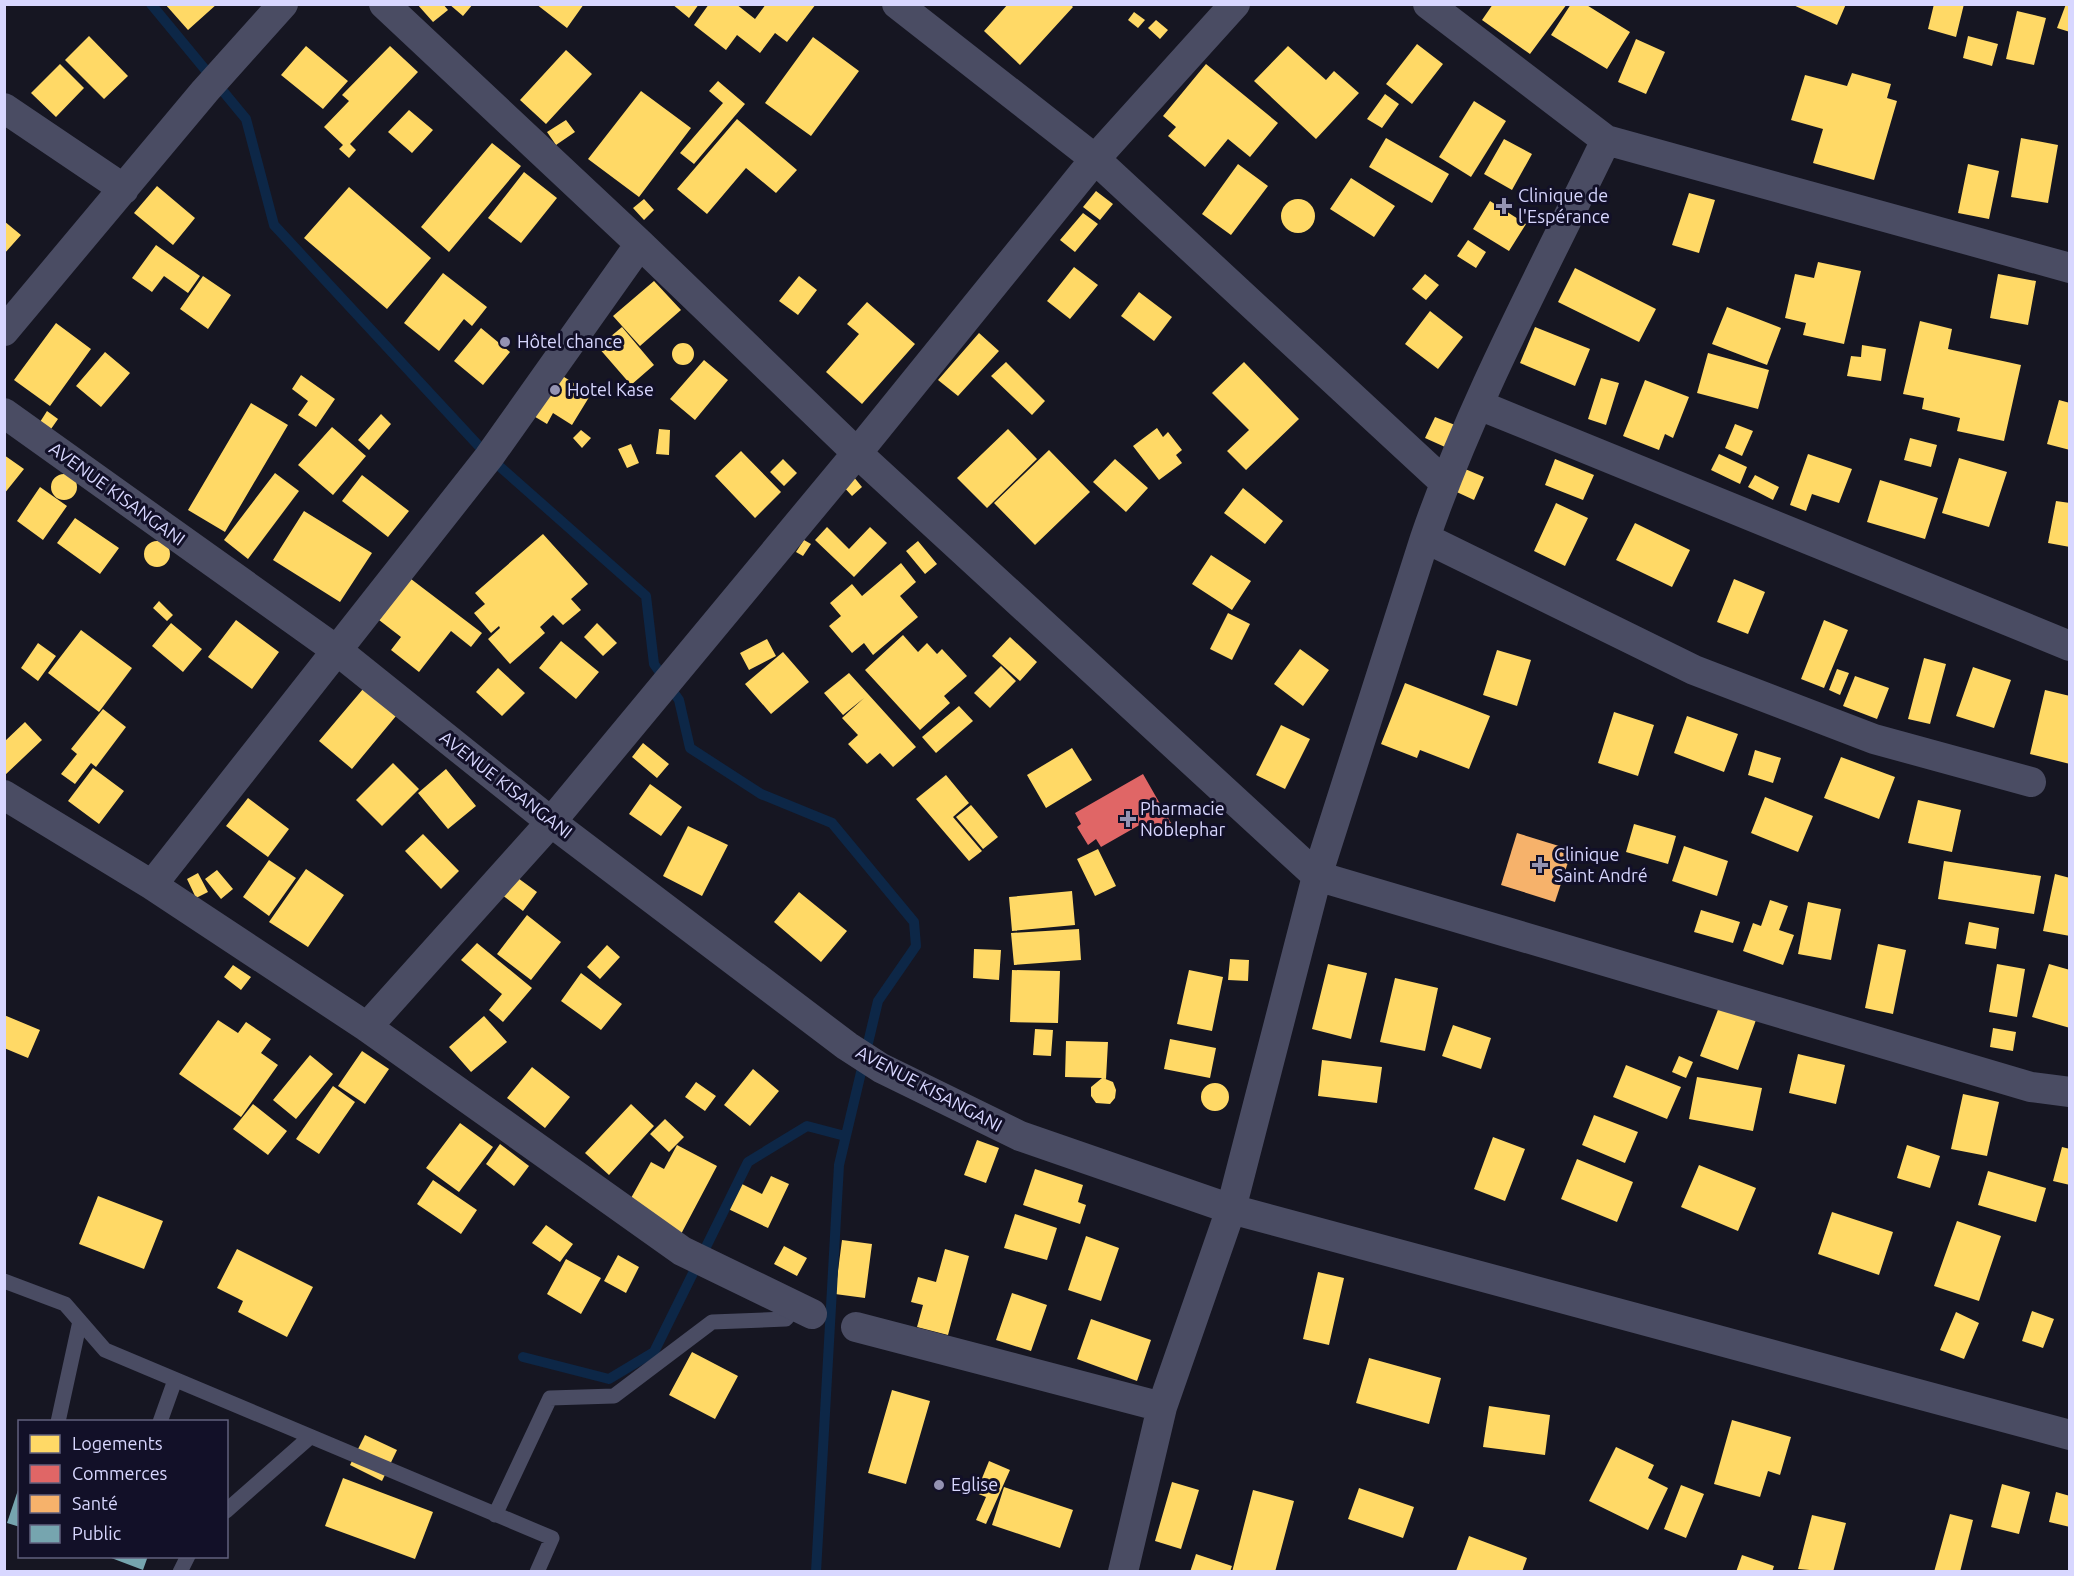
<svg xmlns="http://www.w3.org/2000/svg" width="2074" height="1576" viewBox="0 0 2074 1576" font-family="Ubuntu,sans-serif">
  <rect width="100%" height="100%" fill="#161622"/>
  <path fill="#ffd966" d="M165,4H217L188,30Z
    M417,4H443L448,10L433,22Z
    M449,4H473L463,16Z
    M536,4H584L567,28Z
    M672,4H699L689,18Z
    M709,4H736L755,19L766,4H816L787,42L775,33L760,53L737,35L726,50L694,25Z
    M1008,4H1070L1073,7L1020,65L984,31Z
    M1493,4H1567L1530,54L1482,20Z
    M1571,4H1585L1630,32L1607,69L1551,35Z
    M1791,4H1846L1837,25Z
    M1934,4H1964L1956,37L1928,29Z
    M2066,4H2070V32L2057,28Z
    M2017,11L2046,18L2034,65L2006,59Z
    M1134,12L1145,20L1138,28L1128,20Z
    M1156,20L1168,30L1160,39L1148,28Z
    M89,36L128,76L104,99L65,60Z
    M1968,36L1998,44L1992,66L1963,58Z
    M813,37L859,71L811,136L765,103Z
    M1636,39L1665,52L1646,94L1618,82Z
    M1417,44L1443,64L1412,104L1386,84Z
    M306,46L348,81L323,109L281,75Z
    M390,46L418,72L350,144L356,150L349,158L339,149L343,145L324,127L349,101L342,95Z
    M1288,46L1326,80L1334,71L1359,93L1316,139L1254,81Z
    M566,50L592,74L546,124L520,100Z
    M60,64L84,88L56,117L31,93Z
    M1206,64L1278,123L1250,157L1228,139L1205,167L1168,136L1176,127L1163,116Z
    M1852,73L1891,84L1887,98L1897,101L1874,180L1813,163L1823,129L1791,120L1805,75L1847,86Z
    M718,81L745,104L694,164L680,153L723,103L709,91Z
    M641,91L691,128L639,197L588,159Z
    M1385,94L1399,104L1382,128L1367,119Z
    M1474,101L1506,121L1471,177L1439,157Z
    M409,110L433,130L412,153L388,132Z
    M737,119L797,170L776,193L746,168L707,214L677,189Z
    M566,120L575,132L556,145L547,132Z
    M1386,138L1449,174L1432,203L1369,167Z
    M2021,138L2058,145L2048,203L2011,197Z
    M1504,139L1532,154L1512,190L1484,174Z
    M492,143L521,166L449,252L421,227Z
    M1238,164L1268,186L1231,235L1202,214Z
    M1968,164L1999,171L1989,219L1958,213Z
    M524,172L557,198L521,243L488,218Z
    M1351,178L1395,206L1374,237L1330,209Z
    M157,186L195,218L173,245L134,213Z
    M349,187L431,258L387,309L304,238Z
    M1096,191L1113,204L1100,220L1083,207Z
    M1689,193L1715,200L1699,253L1672,245Z
    M644,199L654,210L644,220L633,208Z
    M1281 216a17 17 0 1 1 34 0a17 17 0 1 1-34 0Z
    M1490,201L1526,224L1509,251L1473,229Z
    M1083,213L1098,224L1075,252L1060,240Z
    M4,221L21,235L4,254Z
    M1468,240L1486,252L1476,268L1457,256Z
    M156,245L200,276L188,293L164,276L152,292L132,278Z
    M1818,262L1861,271L1844,344L1803,335L1806,323L1785,318L1795,274L1814,278Z
    M1074,267L1098,285L1070,319L1047,301Z
    M1575,268L1656,309L1639,342L1558,302Z
    M443,273L487,307L472,326L464,319L439,351L404,323Z
    M1425,274L1439,285L1426,300L1412,289Z
    M1998,274L2036,281L2028,325L1990,318Z
    M203,276L231,295L208,329L180,309Z
    M799,276L817,290L798,315L779,301Z
    M654,281L681,310L640,346L613,316Z
    M1139,292L1172,317L1154,341L1121,316Z
    M867,302L915,344L862,404L826,372L859,334L847,324Z
    M1727,307L1781,328L1767,365L1712,344Z
    M1430,311L1463,337L1438,369L1405,344Z
    M1920,321L1952,329L1948,349L2021,365L2004,441L1957,431L1960,418L1922,409L1924,398L1903,394Z
    M56,323L91,349L50,406L14,380Z
    M622,327L654,365L631,385L598,347Z
    M1535,327L1590,349L1575,386L1520,363Z
    M481,328L510,352L483,385L454,361Z
    M979,333L999,351L958,396L938,380Z
    M672 354a11 11 0 1 1 22 0a11 11 0 1 1-22 0Z
    M1862,345L1886,349L1881,381L1847,376L1851,356L1861,357Z
    M105,352L130,373L101,407L76,386Z
    M1708,353L1769,370L1758,409L1697,393Z
    M704,360L728,380L695,420L670,399Z
    M1006,362L1045,401L1032,415L991,376Z
    M1244,362L1299,419L1246,470L1227,451L1249,430L1212,393Z
    M553,370L591,394L572,425L553,413L547,424L527,412Z
    M301,375L335,399L316,427L298,415L308,401L292,389Z
    M1601,378L1619,383L1606,425L1588,419Z
    M1645,380L1689,397L1673,438L1665,434L1659,450L1623,436Z
    M2059,400L2070,403V450L2047,444Z
    M251,403L288,425L225,532L188,510Z
    M47,411L58,419L51,429L40,422Z
    M381,414L391,424L369,450L358,440Z
    M1435,417L1455,425L1445,447L1425,438Z
    M1735,424L1753,431L1742,456L1725,448Z
    M332,427L366,456L333,495L298,465Z
    M1157,428L1163,437L1168,432L1182,450L1176,455L1182,463L1159,480L1133,446Z
    M659,429L670,430L669,455L656,454Z
    M1008,429L1037,459L987,508L957,478Z
    M581,430L591,438L582,448L573,438Z
    M1910,438L1937,445L1931,467L1904,460Z
    M631,444L639,463L627,468L618,449Z
    M1049,450L1090,492L1035,545L994,503Z
    M741,451L781,492L755,518L715,476Z
    M1719,454L1747,467L1740,484L1711,470Z
    M1808,454L1852,469L1839,503L1812,494L1806,511L1790,505Z
    M4,455L24,469L4,494Z
    M1959,458L2007,472L1989,527L1942,513Z
    M783,459L797,473L784,486L770,472Z
    M1115,459L1148,488L1126,512L1093,482Z
    M1555,459L1594,475L1583,500L1545,485Z
    M1458,466L1484,477L1474,500L1448,488Z
    M275,473L299,491L248,559L224,540Z
    M51 487a13 13 0 1 1 26 0a13 13 0 1 1-26 0Z
    M362,475L409,511L388,537L342,501Z
    M1755,475L1779,487L1773,500L1748,487Z
    M853,476L862,487L852,496L842,485Z
    M1880,480L1938,498L1925,539L1867,522Z
    M40,487L67,506L43,540L17,521Z
    M1243,488L1283,521L1265,544L1224,513Z
    M2056,501L2070,503V547L2048,543Z
    M1556,503L1588,518L1565,566L1534,551Z
    M304,511L372,553L340,602L273,560Z
    M75,518L119,548L100,574L57,543Z
    M1635,523L1690,550L1672,587L1616,560Z
    M827,527L849,549L870,527L887,543L854,577L815,540Z
    M543,534L588,584L571,599L581,610L563,625L553,615L540,627L545,633L510,664L488,639L500,628L499,626L491,633L474,613L485,604L475,593Z
    M804,540L811,544L803,556L796,552Z
    M918,541L937,564L925,574L906,551Z
    M144 554a13 13 0 1 1 26 0a13 13 0 1 1-26 0Z
    M1211,555L1251,581L1232,610L1192,584Z
    M901,563L916,582L900,596L918,617L873,655L864,643L852,653L829,626L841,616L830,603L852,584L862,596Z
    M411,579L482,633L471,647L451,631L419,672L391,650L401,637L379,620Z
    M1734,579L1765,592L1748,634L1717,622Z
    M159,601L173,615L167,621L153,608Z
    M1228,613L1250,624L1232,660L1210,649Z
    M236,620L279,652L252,689L208,657Z
    M1824,620L1848,630L1824,688L1801,679Z
    M171,623L202,649L183,672L152,646Z
    M597,623L617,643L603,656L584,637Z
    M81,630L132,668L99,712L48,673Z
    M903,635L918,652L927,643L937,654L942,649L967,676L944,696L950,703L920,730L865,670Z
    M1010,637L1037,662L1020,681L992,656Z
    M767,639L776,656L749,670L740,653Z
    M561,641L599,672L576,699L539,668Z
    M38,643L56,656L38,681L21,668Z
    M1300,649L1329,670L1303,706L1274,684Z
    M1497,650L1531,660L1517,706L1483,695Z
    M783,652L809,682L771,714L745,684Z
    M1924,658L1946,664L1930,724L1908,719Z
    M1001,666L1016,681L990,708L974,693Z
    M1973,667L2011,680L1994,728L1956,716Z
    M498,668L525,693L502,716L476,692Z
    M1837,669L1849,673L1840,695L1829,690Z
    M849,673L916,747L893,767L880,753L867,764L848,744L858,735L842,718L864,698L843,715L824,693Z
    M1855,676L1889,688L1877,719L1843,706Z
    M1405,683L1490,716L1469,769L1420,750L1417,758L1381,744Z
    M363,689L396,716L352,769L319,741Z
    M2045,690L2070,696V764L2030,754Z
    M959,706L973,721L936,753L922,737Z
    M103,709L126,727L96,767L91,763L75,784L61,774L77,754L71,749Z
    M1614,712L1654,725L1638,776L1598,763Z
    M1687,716L1738,734L1724,772L1674,753Z
    M25,722L42,740L4,776V742Z
    M1281,725L1310,739L1285,789L1256,775Z
    M643,743L669,764L657,778L632,757Z
    M1072,748L1092,780L1046,808L1027,775Z
    M1755,750L1781,758L1773,783L1748,775Z
    M1841,757L1895,777L1879,819L1824,798Z
    M393,763L419,789L382,826L356,800Z
    M93,768L124,791L99,824L68,801Z
    M446,769L476,806L448,829L418,793Z
    M946,775L969,803L953,817L982,851L969,861L916,799Z
    M650,784L682,807L661,836L629,814Z
    M1765,797L1813,816L1798,852L1751,833Z
    M248,798L289,829L268,857L226,826Z
    M1918,800L1961,810L1952,852L1908,843Z
    M971,805L998,837L983,849L956,817Z
    M1634,824L1676,836L1668,864L1626,852Z
    M688,826L728,845L702,896L663,876Z
    M423,834L459,871L441,889L405,851Z
    M1684,846L1728,861L1717,896L1672,881Z
    M1098,849L1116,886L1095,896L1077,859Z
    M269,860L296,878L269,916L243,897Z
    M1944,861L2041,876L2034,914L1938,899Z
    M306,869L344,895L308,947L269,922Z
    M217,870L233,889L221,899L205,879Z
    M507,870L537,892L523,911L493,888Z
    M198,873L208,892L196,898L187,879Z
    M2055,874L2070,878V936L2043,931Z
    M1072,891L1075,925L1012,931L1009,897Z
    M799,892L847,931L821,962L774,922Z
    M1770,900L1788,906L1779,930L1794,935L1783,965L1743,951L1753,923L1761,926Z
    M1808,902L1841,909L1831,960L1798,954Z
    M1701,910L1740,922L1733,943L1694,932Z
    M527,915L561,942L531,980L497,954Z
    M1969,922L1999,928L1996,949L1965,944Z
    M1079,929L1081,960L1014,965L1011,933Z
    M477,943L532,988L503,1022L489,1010L502,994L461,960Z
    M1878,944L1906,950L1893,1014L1865,1008Z
    M607,945L620,957L600,979L587,967Z
    M974,949L1001,950L999,980L973,978Z
    M1230,959L1249,960L1248,981L1228,980Z
    M1328,964L1367,973L1351,1039L1312,1029Z
    M1997,964L2025,969L2017,1017L1989,1012Z
    M2049,964L2070,970V1028L2032,1017Z
    M233,965L251,977L241,990L224,977Z
    M1012,970L1060,971L1058,1023L1010,1022Z
    M1189,970L1223,977L1212,1031L1177,1024Z
    M581,973L622,1004L601,1030L561,1001Z
    M1395,978L1438,988L1425,1051L1380,1042Z
    M1719,1007L1756,1020L1738,1070L1700,1056Z
    M4,1015L40,1030L28,1058L4,1048Z
    M484,1016L507,1042L471,1072L449,1047Z
    M218,1020L238,1033L246,1022L271,1039L261,1053L278,1065L241,1117L179,1074Z
    M1453,1025L1491,1038L1481,1069L1442,1056Z
    M1993,1028L2016,1032L2013,1051L1990,1047Z
    M1035,1029L1053,1030L1051,1056L1033,1055Z
    M1170,1039L1216,1048L1210,1078L1164,1069Z
    M1066,1041L1108,1042L1106,1079L1103,1078L1113,1082L1116,1090L1115,1098L1110,1104L1096,1103L1091,1096V1087L1102,1078L1065,1077Z
    M362,1051L389,1069L365,1104L338,1086Z
    M1798,1054L1845,1065L1836,1104L1789,1093Z
    M310,1055L333,1074L296,1119L273,1100Z
    M1679,1056L1693,1062L1686,1078L1672,1072Z
    M1322,1060L1382,1067L1377,1103L1318,1096Z
    M1626,1065L1681,1087L1667,1119L1613,1097Z
    M532,1067L570,1097L545,1128L507,1098Z
    M753,1069L779,1091L750,1126L724,1105Z
    M1697,1077L1762,1088L1753,1131L1689,1119Z
    M696,1082L716,1096L705,1111L685,1097Z
    M1201 1097a14 14 0 1 1 28 0a14 14 0 1 1-28 0Z
    M333,1086L355,1102L319,1154L296,1139Z
    M1963,1094L1999,1102L1987,1156L1951,1149Z
    M253,1104L287,1131L268,1155L233,1129Z
    M631,1104L654,1126L609,1175L585,1153Z
    M1594,1115L1638,1132L1625,1163L1582,1145Z
    M665,1119L684,1137L669,1152L650,1134Z
    M460,1123L493,1147L459,1192L426,1168Z
    M1493,1137L1525,1149L1505,1201L1474,1189Z
    M977,1140L999,1148L986,1183L964,1175Z
    M500,1144L529,1166L514,1186L486,1164Z
    M677,1145L717,1166L680,1236L626,1207L651,1162L664,1169Z
    M1907,1145L1940,1156L1930,1188L1897,1178Z
    M2062,1147L2070,1149V1185L2053,1181Z
    M1577,1159L1633,1182L1617,1222L1561,1199Z
    M1699,1165L1756,1188L1738,1231L1681,1207Z
    M1035,1169L1083,1185L1078,1202L1086,1205L1080,1224L1023,1205Z
    M1988,1171L2046,1188L2036,1222L1978,1205Z
    M771,1176L789,1184L768,1228L724,1207L736,1181L762,1194Z
    M433,1180L477,1210L461,1234L417,1204Z
    M98,1196L163,1221L144,1269L79,1244Z
    M1832,1212L1893,1232L1879,1275L1818,1254Z
    M1015,1214L1057,1228L1047,1260L1004,1248Z
    M1957,1221L2001,1236L1979,1301L1934,1286Z
    M546,1225L573,1244L560,1262L532,1243Z
    M1086,1236L1119,1248L1101,1301L1068,1290Z
    M842,1240L872,1244L865,1298L835,1294Z
    M784,1246L807,1258L797,1276L774,1264Z
    M237,1249L313,1287L287,1337L238,1312L243,1301L217,1288Z
    M945,1249L969,1256L948,1335L917,1327L923,1305L911,1302L918,1277L936,1282Z
    M618,1255L639,1267L626,1293L604,1281Z
    M566,1259L601,1278L581,1314L547,1294Z
    M1318,1272L1344,1278L1329,1345L1303,1339Z
    M1012,1293L1047,1305L1031,1351L996,1340Z
    M2032,1311L2054,1319L2043,1348L2022,1341Z
    M1956,1312L1979,1323L1964,1359L1940,1350Z
    M1091,1319L1151,1340L1137,1381L1077,1359Z
    M692,1352L738,1376L715,1419L669,1395Z
    M1369,1358L1441,1378L1429,1424L1356,1403Z
    M892,1390L930,1401L906,1484L868,1473Z
    M1489,1406L1550,1415L1545,1455L1483,1447Z
    M1732,1420L1791,1437L1780,1475L1768,1471L1760,1497L1714,1484Z
    M365,1435L397,1450L382,1481L350,1465Z
    M1616,1447L1654,1465L1648,1478L1668,1488L1648,1530L1589,1501Z
    M989,1461L1010,1470L986,1524L976,1520L986,1497L976,1493Z
    M343,1478L433,1512L415,1559L325,1526Z
    M1172,1482L1199,1490L1181,1549L1155,1541Z
    M2002,1484L2030,1492L2019,1534L1991,1527Z
    M1681,1485L1704,1494L1686,1538L1664,1529Z
    M1004,1487L1073,1510L1060,1548L992,1525Z
    M1359,1488L1414,1507L1403,1538L1348,1519Z
    M1253,1490L1294,1501L1275,1572H1232Z
    M2056,1492L2070,1496V1527L2049,1522Z
    M1950,1514L1973,1520L1960,1572H1934Z
    M1812,1515L1846,1523L1833,1572L1798,1569Z
    M1469,1536L1527,1558L1522,1572L1456,1571Z
    M1196,1554L1232,1566L1230,1572H1190Z
    M1742,1555L1774,1566L1772,1572H1736Z"/>
  <path fill="#e06666" d="M1143,774L1171,823L1150,834L1143,823L1101,847L1096,839L1088,845L1077,827L1081,824L1075,813Z"/>
  <path fill="#f6b26b" d="M1517,833L1572,850L1555,902L1501,885Z"/>
  <path fill="#76a5af" d="M19,1487H20V1527L7,1523Z
    M106,1556H148L143,1570Z"/>
  <g fill="none" stroke-linecap="round" stroke-linejoin="round">
    <path stroke="#0d2747" stroke-width="10" d="M151,4L246,119L274,225L489,457L646,596L654,664L679,700L690,748L761,794L832,823L914,922L916,946L878,1001L839,1165L816,1572
      M523,1357L609,1379L654,1352L748,1162L807,1126L845,1136"/>
    <path stroke="#4a4c63" stroke-width="15" d="M4,1281L65,1304L105,1350L552,1538L537,1572
      M58,1422L80,1321
      M160,1422L175,1380
      M226,1511L310,1437
      M495,1515L550,1398L614,1396L712,1322L786,1319L796,1306
      M180,1572L188,1556"/>
    <path stroke="#4a4c63" stroke-width="30" d="M384,4L640,244L857,453L1317,876L2031,1087L2070,1092
      M897,4L1095,159L1444,482
      M1428,4L1606,140L2070,268
      M4,108L124,189
      M4,331L205,91L283,4
      M1479,405L2070,646
      M4,413L339,652L551,822L847,1046L881,1068L1020,1136L1231,1209L2070,1435
      M1425,538L1694,670L1874,739L2031,782
      M4,795L152,885L367,1027L682,1251L812,1314
      M152,885L489,457L640,244
      M367,1027L551,822L857,453L1095,159L1235,4
      M856,1327L1162,1407
      M1123,1572L1162,1407L1231,1209L1317,876L1425,538C1472,401 1543,271 1606,140"/>
  </g>
  <g fill="#9493b2" stroke="#121028" stroke-width="2">
    <path d="M1501 197h6v6h6v6h-6v6h-6v-6h-6v-6h6z"/>
    <circle cx="505" cy="342" r="6"/>
    <circle cx="555" cy="390" r="6"/>
    <path d="M1125 810h6v6h6v6h-6v6h-6v-6h-6v-6h6z"/>
    <path d="M1537 856h6v6h6v6h-6v6h-6v-6h-6v-6h6z"/>
    <circle cx="939" cy="1485" r="6"/>
  </g>
  <g text-anchor="middle" stroke-width="6" stroke-linejoin="round" paint-order="stroke">
    <g font-size="18" fill="#d8d7ff" stroke="#121028" text-anchor="start">
      <text x="1518" y="202">Clinique de<tspan x="1518" dy="21">l'Espérance</tspan></text>
      <text x="517" y="348">Hôtel chance</text>
      <text x="567" y="396">Hotel Kase</text>
      <text x="1140" y="815">Pharmacie<tspan x="1140" dy="21">Noblephar</tspan></text>
      <text x="1554" y="861">Clinique<tspan x="1554" dy="21">Saint André</tspan></text>
      <text x="951" y="1491">Eglise</text>
    </g>
    <g font-size="18" fill="#d8d7ff" stroke="#121028">
      <text transform="translate(117 494) rotate(36)" y="6">AVENUE KISANGANI</text>
      <text transform="translate(506 785) rotate(38)" y="6">AVENUE KISANGANI</text>
      <text transform="translate(929 1089) rotate(28)" y="6">AVENUE KISANGANI</text>
    </g>
  </g>
  <rect width="2074" height="1576" fill="none" stroke="#d8d7ff" stroke-width="12"/>
  <rect x="18" y="1420" width="210" height="138" fill="#121028" stroke="#61607e" stroke-width="1.5"/>
  <rect x="30" y="1435" width="30" height="18" fill="#ffd966" stroke="#61607e" stroke-width="1.5"/>
  <text x="72" y="1450" font-size="18" fill="#d8d7ff">Logements</text>
  <rect x="30" y="1465" width="30" height="18" fill="#e06666" stroke="#61607e" stroke-width="1.5"/>
  <text x="72" y="1480" font-size="18" fill="#d8d7ff">Commerces</text>
  <rect x="30" y="1495" width="30" height="18" fill="#f6b26b" stroke="#61607e" stroke-width="1.5"/>
  <text x="72" y="1510" font-size="18" fill="#d8d7ff">Santé</text>
  <rect x="30" y="1525" width="30" height="18" fill="#76a5af" stroke="#61607e" stroke-width="1.5"/>
  <text x="72" y="1540" font-size="18" fill="#d8d7ff">Public</text>
</svg>
